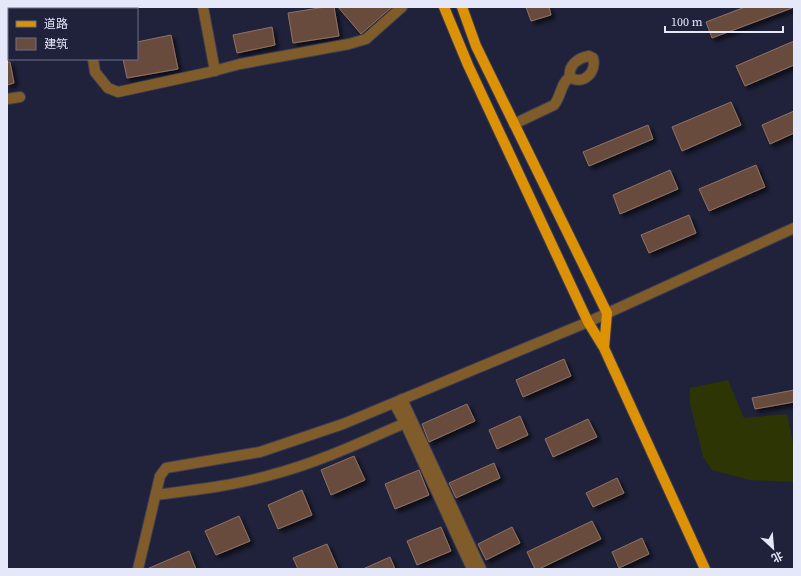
<svg xmlns="http://www.w3.org/2000/svg" width="801" height="576" viewBox="0 0 801 576" font-family="'Source Serif 4','Noto Sans SC',serif">
  <defs>
    <filter id="shadow"><feDropShadow dx="3.5" dy="3.5" stdDeviation="2" flood-color="#0009"/></filter>
  </defs>
  <rect width="100%" height="100%" fill="#1f223a"/>
  <path fill="#2e3504" d="M728,380L744,418L787,414L794,448V482L749,480L712,470L703,457L690,404V388Z"/>
  <path fill="#684c3e" stroke="#917263" filter="url(#shadow)" d="M325,7H334L339,36L293,43L288,13Z
    M338,7H392L361,34Z
    M526,7H549L551,15L531,21Z
    M745,7H792V8L712,38L706,22Z
    M272,27L275,45L237,53L233,35Z
    M171,35L178,69L127,78L123,59H137V42Z
    M794,41V65L745,86L736,66Z
    M7,62H10L14,83L7,85Z
    M731,102L741,125L682,151L672,127Z
    M794,111V133L770,144L762,125Z
    M648,125L653,139L589,166L583,152Z
    M756,165L765,187L709,211L699,189Z
    M670,170L678,189L620,214L613,195Z
    M689,215L696,233L649,253L641,235Z
    M564,359L571,376L523,397L516,380Z
    M794,390V402L755,409L752,398Z
    M467,404L475,421L429,442L422,424Z
    M520,416L528,435L497,449L489,430Z
    M588,419L597,437L553,457L545,439Z
    M354,456L365,480L331,495L321,470Z
    M494,463L500,478L456,498L449,483Z
    M419,470L429,495L395,509L385,484Z
    M617,478L624,493L593,507L586,493Z
    M302,490L312,515L278,529L268,505Z
    M239,516L250,541L216,555L205,531Z
    M592,521L601,539L539,569H535L527,552Z
    M441,527L451,551L417,565L407,541Z
    M512,527L520,543L486,560L478,544Z
    M642,538L649,554L619,568L612,552Z
    M327,544L338,569H298L293,558Z
    M189,551L196,569H147Z
    M390,557L395,569H363Z"/>
  <g fill="none" stroke-linecap="round" stroke-linejoin="round">
    <g stroke="#3b3e55" stroke-width="12">
      <path id="minor" d="M84,7V9
        M203,7L215,71
        M589,56L593,58C597,72 583,86 570,77C568,65 578,58 589,56Z
        M93,59L95,72L108,88L118,92L210,72L240,64L349,44L366,39L402,7
        M7,99L20,97
        M514,124L554,105C562,95 560,84 570,77
        M402,399L481,569
        M405,423L472,569
        M156,495C193,490 231,486 267,476C315,464 360,443 405,423L394,403
        M138,569L160,476L166,468L260,452L343,424L588,322L794,228"/>
    </g>
    <g stroke="#3b3e55" stroke-width="12">
      <path id="major" d="M444,7L468,65L588,322L604,348L607,313L476,46L462,7
        M604,348L705,569"/>
    </g>
    <use href="#minor" stroke="#805c2b" stroke-width="10"/>
    <use href="#major" stroke="#dc9203" stroke-width="10"/>
  </g>
  <rect width="801" height="576" fill="none" stroke="#e5e8f9" stroke-width="16"/>
  <rect x="8" y="8" width="130" height="52" fill="#1f223a" stroke="#6e7186"/>
  <rect x="16" y="21" width="20" height="6" fill="#dc9203" stroke="#6e7186"/>
  <text x="44" y="28" font-size="12" fill="#e5e8f9">道路</text>
  <rect x="16" y="38" width="20" height="12" fill="#684c3e" stroke="#6e7186"/>
  <text x="44" y="48" font-size="12" fill="#e5e8f9">建筑</text>
  <g transform="translate(773 548) rotate(154)" stroke="#1f223a" stroke-width="3" paint-order="stroke">
  <path d="M0-3L7 15L0 10L-7 15Z" fill="#e5e8f9"/>
  <text y="-6" font-size="11" font-weight="bold" text-anchor="middle" fill="#e5e8f9">北</text>
  </g>
  <path d="M665 26v6h118v-6" fill="none" stroke="#e5e8f9" stroke-width="2"/>
  <text x="671" y="26" font-size="12" fill="#e5e8f9" stroke="#1f223a" stroke-width="3" paint-order="stroke">100 m</text>
</svg>
